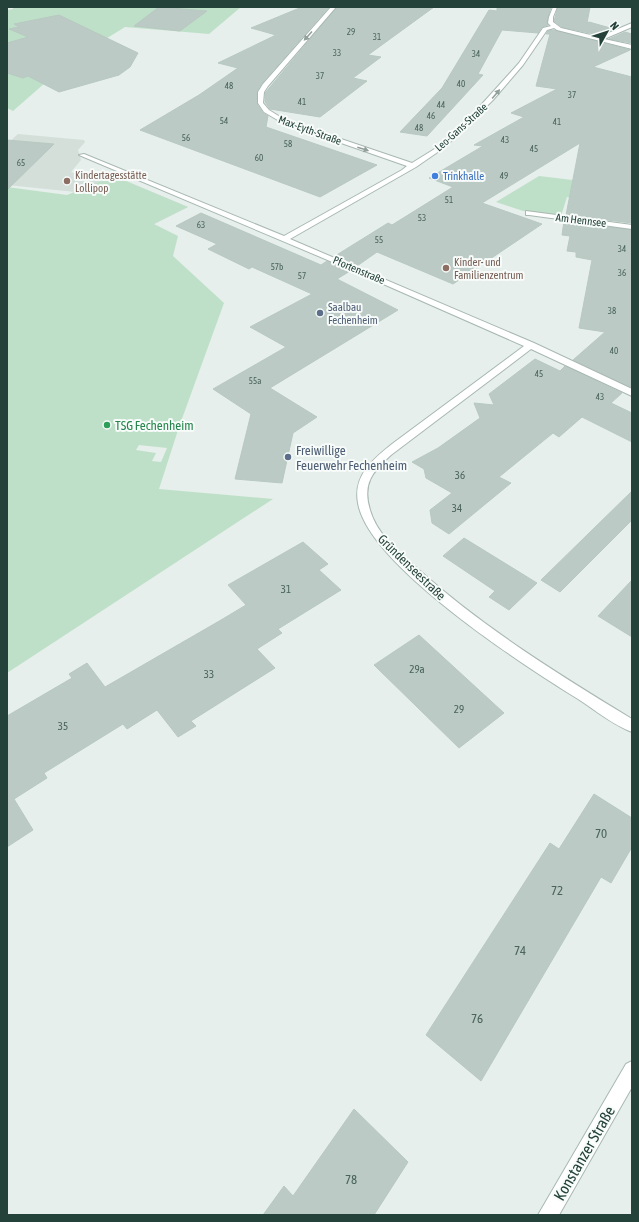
<svg xmlns="http://www.w3.org/2000/svg" width="639" height="1222" viewBox="0 0 639 1222" font-family="'Asap Condensed',sans-serif">
  <rect width="100%" height="100%" fill="#e6efeb"/>
  <path fill="#d4dfda" d="M18,134L84,140L85,142L78,150L81,160L71,172L83,177L114,176L188,207L154,224L85,193L7,185V144Z"/>
  <path fill="#bfe0c8" fill-rule="evenodd" d="M13,7H241L209,34L125,27L70,61L13,111L7,108V10L13,9Z
    M114,176L188,207L154,224L178,236L173,256L224,303L179,427L159,489L273,499L7,673V187L67,195ZM139,445L167,448L161,462L152,461L156,453L136,450Z
    M539,176L581,181L577,199L567,197L561,216L523,211L496,202Z"/>
  <path fill="#bbcac4" stroke="#b8c9c2" d="M159,7L207,11L180,31L134,26Z
    M302,7H329L262,83L257,91V104L263,113L268,116L266,127L377,165L320,197L140,130L199,95L238,68L218,63L276,35L251,28Z
    M337,7H434L368,55L381,57L353,78L367,81L320,117L270,109L265,102V93Z
    M497,7H551L548,17L547,23L548,25L542,27L538,33L502,30L478,74L483,75L427,136L400,132L442,88L489,10L497,11Z
    M558,7H590L587,23L589,22L614,29L599,35L562,27L554,21Z
    M59,15L138,53L130,67L119,75L59,92L28,76L23,78L7,73V43L28,37L9,29L19,27L14,24Z
    M554,30L630,50L593,67L632,77V223L566,215L580,143L482,203L542,224L453,284L377,252L357,266L335,256L388,223L392,225L453,187L429,178L483,146L474,145L524,117L511,113L557,89L536,86L550,34H546L548,31Z
    M625,32L632,34V43L609,39Z
    M7,140L54,144L7,190Z
    M201,213L321,265L327,261L350,271L337,279L398,310L270,388L317,417L293,433L282,483L235,479L251,414L213,389L286,347L250,327L312,294L252,267L249,269L208,249L217,244L176,226Z
    M564,221L632,230V385L630,387L573,360L605,332L579,328L592,260L576,257V252L567,251L570,236L562,235Z
    M535,359L560,371L565,366L622,393L611,403L632,413V442L582,417L559,437L553,433L499,477L511,483L449,534L432,523L430,510L452,493L426,478L424,469L412,462L438,448L480,418L474,403L494,405L489,394Z
    M632,491V520L560,592L541,580Z
    M464,538L537,583L509,610L489,597L495,591L443,556Z
    M303,542L328,564L319,570L341,590L278,629L282,633L257,649L275,668L191,721L196,726L178,737L157,710L127,729L123,724L44,773L47,778L14,799L33,830L7,847V716L72,678L69,674L87,663L105,687L221,620L246,605L228,585Z
    M632,580V637L598,616Z
    M419,635L504,713L459,748L374,665Z
    M594,794L632,818V847L611,883L601,877L481,1081L426,1035L550,843L559,849Z
    M354,1109L408,1162L374,1215H263L284,1186L293,1196Z"/>
  <g fill="none" stroke-linecap="round" stroke-linejoin="round">
    <g stroke="#a8b8b2" stroke-width="2">
      <path id="minor" d="M331,7H336L268,86L264,92L263,103L269,110L285,120L412,163L441,145L463,125L519,63L543,28L551,26L548,23L549,17L553,7H557L553,17V22L561,28L599,37L632,23V27L604,39L632,45V49L557,30L554,28L547,30L523,65L493,100L445,147L416,167L290,239L534,343L632,389V396L531,349L391,455C372,472 362,484 370,510C377,535 401,554 419,570C484,628 558,674 632,719V732C613,725 595,710 578,699C525,666 368,565 358,503C353,476 372,460 392,444L524,346L356,272L79,155L84,154L284,236L402,170L407,166L281,122L264,112L258,103V92L263,84Z
        M526,211L632,225V229L529,215H526Z
        M632,1061V1087L559,1215H538L626,1064Z"/>
    </g>
    <use href="#minor" fill="#fff" fill-rule="evenodd"/>
  </g>
  <defs><path id="oneway-solid" d="M-6-.8H1V-3.2L6.5 0L1 3.2V.8H-6Z"/></defs>
  <g fill="#92a09c">
    <use href="#oneway-solid" transform="translate(308 36) rotate(132)"/>
    <use href="#oneway-solid" transform="translate(496 94) rotate(-50)"/>
    <use href="#oneway-solid" transform="translate(363 149) rotate(18)"/>
  </g>
  <circle fill="#3f7fe0" stroke="#f7fbf9" stroke-width="1.5" cx="435" cy="176" r="4"/>
  <g fill="#8d6e63" stroke="#f7fbf9" stroke-width="1.5">
    <circle cx="67" cy="181" r="4"/>
    <circle cx="446" cy="268" r="4"/>
  </g>
  <g fill="#5c6f8a" stroke="#f7fbf9" stroke-width="1.5">
    <circle cx="320" cy="313" r="4"/>
    <circle cx="288" cy="457" r="4"/>
  </g>
  <circle fill="#2e9e5b" stroke="#f7fbf9" stroke-width="1.5" cx="107" cy="425" r="4"/>
  <g text-anchor="middle" stroke-width="4" stroke-linejoin="round" paint-order="stroke">
    <g font-size="9" fill="#4a645c">
      <text x="351" y="35">29</text>
      <text x="377" y="40">31</text>
      <text x="337" y="56">33</text>
      <text x="476" y="57">34</text>
      <text x="320" y="79">37</text>
      <text x="461" y="87">40</text>
      <text x="229" y="89">48</text>
      <text x="572" y="98">37</text>
      <text x="302" y="105">41</text>
      <text x="441" y="108">44</text>
      <text x="431" y="119">46</text>
      <text x="224" y="124">54</text>
      <text x="557" y="125">41</text>
      <text x="419" y="131">48</text>
      <text x="186" y="141">56</text>
      <text x="505" y="143">43</text>
      <text x="288" y="147">58</text>
      <text x="534" y="152">45</text>
      <text x="259" y="161">60</text>
      <text x="21" y="166">65</text>
      <text x="504" y="179">49</text>
      <text x="449" y="203">51</text>
      <text x="422" y="221">53</text>
      <text x="201" y="228">63</text>
      <text x="379" y="243">55</text>
      <text x="622" y="252">34</text>
      <text x="277" y="270">57b</text>
      <text x="622" y="276">36</text>
      <text x="302" y="279">57</text>
      <text x="612" y="314">38</text>
      <text x="614" y="354">40</text>
      <text x="539" y="377">45</text>
      <text x="255" y="384">55a</text>
      <text x="600" y="400">43</text>
    </g>
    <g font-size="11" fill="#24423a" stroke="#f7fbf9">
      <text transform="translate(461 127) rotate(-42)" y="4">Leo-Gans-Straße</text>
      <text transform="translate(310 130) rotate(20)" y="4">Max-Eyth-Straße</text>
      <text transform="translate(581 220) rotate(7)" y="4">Am Hennsee</text>
      <text transform="translate(359 270) rotate(23)" y="4">Pfortenstraße</text>
    </g>
    <g font-size="11" fill="#785e54" stroke="#f7fbf9" text-anchor="start">
      <text x="75" y="179">Kindertagesstätte<tspan x="75" dy="13">Lollipop</tspan></text>
      <text x="454" y="266">Kinder- und<tspan x="454" dy="13">Familienzentrum</tspan></text>
    </g>
    <g font-size="11" fill="#366cbe" stroke="#f7fbf9" text-anchor="start">
      <text x="443" y="180">Trinkhalle</text>
    </g>
    <g font-size="11" fill="#4e5e75" stroke="#f7fbf9" text-anchor="start">
      <text x="328" y="311">Saalbau<tspan x="328" dy="13">Fechenheim</tspan></text>
    </g>
    <g font-size="11" fill="#4a645c">
      <text x="460" y="479">36</text>
      <text x="457" y="512">34</text>
      <text x="286" y="593">31</text>
      <text x="417" y="673">29a</text>
      <text x="209" y="678">33</text>
      <text x="459" y="713">29</text>
      <text x="63" y="730">35</text>
    </g>
    <g font-size="13" fill="#27864d" stroke="#f7fbf9" text-anchor="start">
      <text x="115" y="430">TSG Fechenheim</text>
    </g>
    <g font-size="13" fill="#4e5e75" stroke="#f7fbf9" text-anchor="start">
      <text x="296" y="455">Freiwillige<tspan x="296" dy="15">Feuerwehr Fechenheim</tspan></text>
    </g>
    <g font-size="13" fill="#24423a" stroke="#f7fbf9">
      <text transform="translate(412 567) rotate(44)" y="5">Gründenseestraße</text>
    </g>
    <g font-size="13" fill="#4a645c">
      <text x="601" y="838">70</text>
      <text x="557" y="895">72</text>
      <text x="520" y="955">74</text>
      <text x="477" y="1023">76</text>
      <text x="351" y="1184">78</text>
    </g>
    <g font-size="16" fill="#24423a" stroke="#f7fbf9">
      <text transform="translate(584 1153) rotate(-60)" y="6">Konstanzer Straße</text>
    </g>
  </g>
  <rect width="639" height="1222" fill="none" stroke="#24423a" stroke-width="16"/>
  <g transform="translate(607 32) rotate(51)" stroke="#f7fbf9" stroke-width="3" paint-order="stroke">
  <path d="M0-3L7 15L0 10L-7 15Z" fill="#24423a"/>
  <text y="-6" font-size="11" font-weight="bold" text-anchor="middle" fill="#24423a">N</text>
  </g>
</svg>
